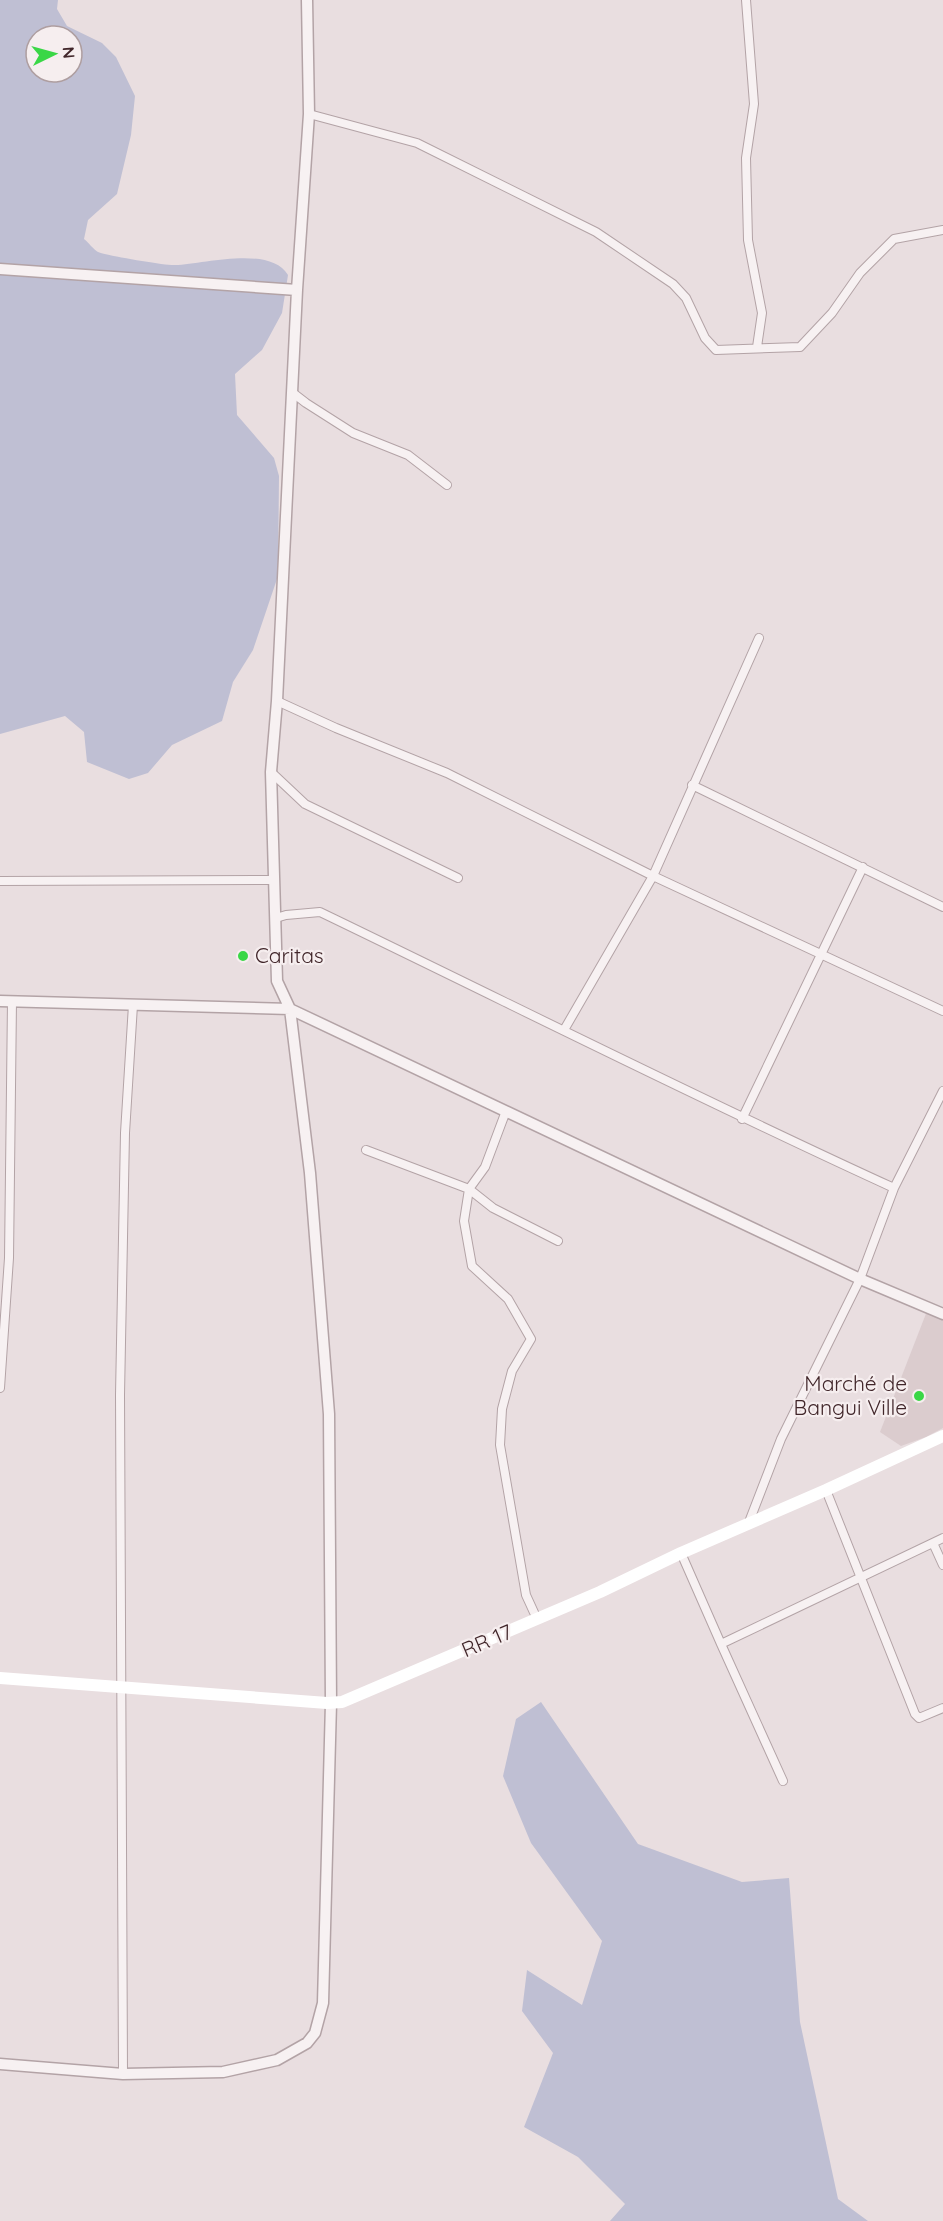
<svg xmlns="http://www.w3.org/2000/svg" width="943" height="2221" viewBox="0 0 943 2221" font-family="Quicksand,sans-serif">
  <rect width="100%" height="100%" fill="#e9dee0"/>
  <path fill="#dbccce" d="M927,1311L943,1317V1428L926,1437L901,1446L880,1432Z"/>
  <path fill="#bfbfd3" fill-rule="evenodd" d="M0,0H58L57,9L67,26L102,43L116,57L135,96L131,135L117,194L88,220L84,239C89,243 93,249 98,252C104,255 167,266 175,265C204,264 270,245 288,275L282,313L262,350L235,374L237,415L274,458L279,476L278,576L253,650L233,682L222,721L172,745L148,773L129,779L87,762L84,732L65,716L0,734ZM36,36H72V72H36Z
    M541,1702L638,1844L742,1882L789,1878L800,2022L838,2199L868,2221H610L625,2204L578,2157L524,2127L553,2053L522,2011L527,1970L582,2005L602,1941L531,1843L503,1776L516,1719Z"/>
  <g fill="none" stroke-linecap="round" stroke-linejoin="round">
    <g stroke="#b3a3a6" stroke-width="10">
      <path id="minor" d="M746,0L754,104L746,158L748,240L762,313L757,347
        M309,114L417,143L596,232L673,284L686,298L705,338L716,350L800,347L832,313L860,273L894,239L943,230
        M293,393L306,403L353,433L408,455L447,485
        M277,701L336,728L447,773L653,876L943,1011
        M271,772L305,804L458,878
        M692,785L943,907
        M0,881L274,880
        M276,918L286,915L320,912C511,1004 701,1100 894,1188
        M564,1030L653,876L759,638
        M506,1111L485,1167L469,1189L464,1221L472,1266L508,1299L531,1339L512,1371L502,1409L500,1445L526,1595L537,1619
        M742,1119L863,867
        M366,1150L469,1189L493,1208L558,1241
        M0,1388L9,1258L12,1001
        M826,1490L915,1714L919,1718L943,1708
        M749,1522L781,1439L860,1279L894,1188L943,1091
        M933,1543L943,1565
        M681,1553L721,1644L783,1781
        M721,1644L943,1538
        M123,2074L120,1395L125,1133L133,1005"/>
    </g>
    <g stroke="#b3a3a6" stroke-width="13">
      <path id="tertiary" d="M0,269L297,290
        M0,1001L290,1009L860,1279L943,1314
        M0,2064L123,2074L223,2072L277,2060L307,2043L315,2033L323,2003L331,1703L329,1414L310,1173L290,1009L277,981L271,772L277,701L297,290L309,114L307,0"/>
    </g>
    <use href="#minor" stroke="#f7f1f2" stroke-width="8"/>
    <use href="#tertiary" stroke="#f7f1f2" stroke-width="10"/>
    <path stroke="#fff" stroke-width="12" d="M0,1678L327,1703L342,1702L600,1592L681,1553L826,1490L943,1436"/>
  </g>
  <g fill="#3ad746" stroke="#f6eeef" stroke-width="2">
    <circle cx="243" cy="956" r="6"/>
    <circle cx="919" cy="1396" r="6"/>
  </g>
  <g text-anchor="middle" stroke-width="4.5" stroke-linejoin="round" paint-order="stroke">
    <g font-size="21" fill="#41262a" stroke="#f6eeef" text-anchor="start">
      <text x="255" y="963">Caritas</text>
      <text x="907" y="1391" text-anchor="end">Marché de<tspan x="907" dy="24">Bangui Ville</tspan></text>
    </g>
    <g font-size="21" fill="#41262a" stroke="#f6eeef">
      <text transform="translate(487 1641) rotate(-23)" y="7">RR 17</text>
    </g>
  </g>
  <g transform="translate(54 54) rotate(85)"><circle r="28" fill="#f6eeef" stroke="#ae9ea0" stroke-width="1.5"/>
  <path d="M0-4.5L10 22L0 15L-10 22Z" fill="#3ad746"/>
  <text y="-9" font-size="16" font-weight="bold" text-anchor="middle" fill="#41262a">N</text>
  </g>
</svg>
